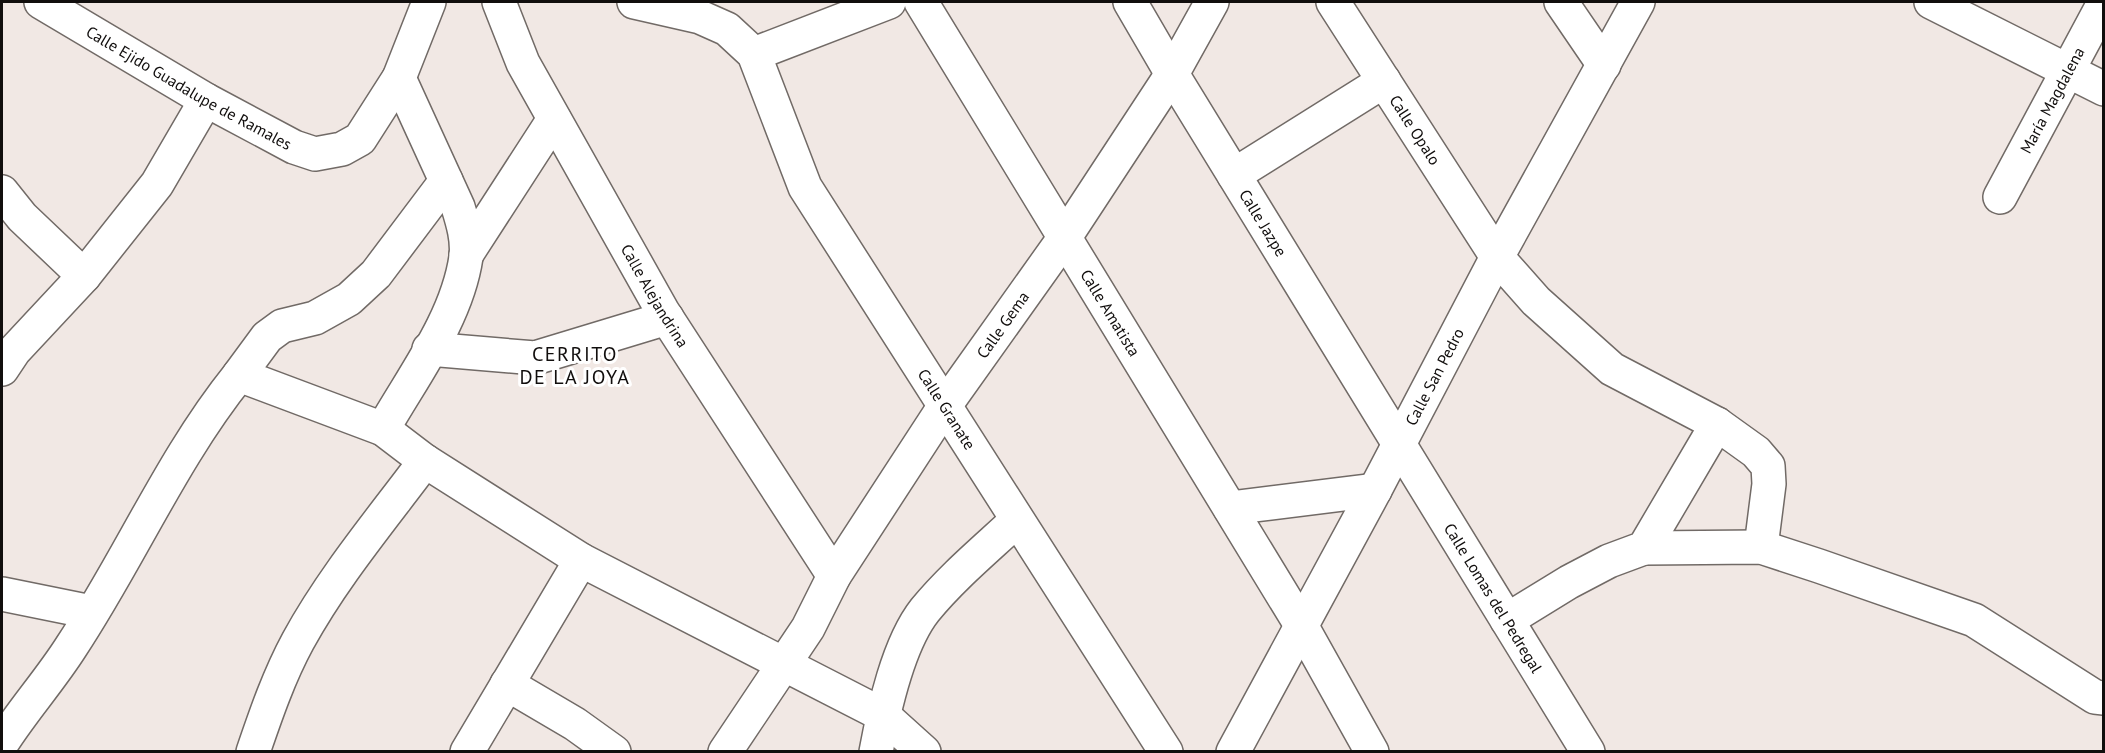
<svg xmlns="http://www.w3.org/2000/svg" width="2105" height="753" viewBox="0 0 2105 753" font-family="'PT Sans',sans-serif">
  <rect width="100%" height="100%" fill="#f1e8e4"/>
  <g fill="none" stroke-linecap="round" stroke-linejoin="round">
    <g stroke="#716a66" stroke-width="36">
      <g id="minor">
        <path id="s1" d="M41,2L206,100L294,147L315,154L342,149L360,139L399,78L429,2"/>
        <path id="s2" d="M499,2L523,63L663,312L834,576"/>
        <path id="s3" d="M634,2L700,17L727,29L754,54L805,187L1166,752"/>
        <path id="s4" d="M921,2L1301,625L1372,752"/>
        <path id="s5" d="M1130,2L1172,74L1588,752"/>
        <path id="s6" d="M1333,2L1497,257L1536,301L1612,369L1717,424L1756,452L1768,466L1769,484L1761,547"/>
        <path d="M1561,2L1604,65"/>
        <path d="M1931,2L2104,89"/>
        <path d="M754,54L889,2"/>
        <path d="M1234,175L1384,81"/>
        <path d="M2,192L22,217L84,276"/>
        <path id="s7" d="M2000,197L2104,3"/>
        <path d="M466,255L554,119"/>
        <path d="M429,349L535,358L667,318"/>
        <path d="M2,369L14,351L84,276L157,184L206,100"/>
        <path d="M239,375L267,337L282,326L315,318L349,299L376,274L446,181"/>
        <path d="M383,429C413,376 457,319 466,257C468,240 463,223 458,207L399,78"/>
        <path d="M1230,508L1375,490"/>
        <path d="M1644,548L1761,547L1819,566L1974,620L2095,697L2104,698"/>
        <path d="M2,594L91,612"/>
        <path d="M1507,620L1569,582L1609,561L1644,548L1717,424"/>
        <path d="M507,684L575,724L614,752"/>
        <path d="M2,743C23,710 50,680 71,647C130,558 172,458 239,375L383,429L425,461L581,560L883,715L924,752"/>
        <path d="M253,752C266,714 279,676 298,641C333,577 381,520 425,461"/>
        <path d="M467,752L581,560"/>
        <path id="s8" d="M725,752L808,628L834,576L944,407L1065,237L1172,74L1212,2"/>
        <path d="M876,752C884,709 898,644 925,610C952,577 986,549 1017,520"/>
      </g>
    </g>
    <g stroke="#716a66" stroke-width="36">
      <g id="tertiary">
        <path id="s9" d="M1233,752L1375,490L1497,257L1638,2"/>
      </g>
    </g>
    <use href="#minor" stroke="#fff" stroke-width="33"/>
    <use href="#tertiary" stroke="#fff" stroke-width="33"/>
  </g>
  <g text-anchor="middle" stroke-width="6" stroke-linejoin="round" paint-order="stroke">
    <g font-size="16" fill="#110e0d" stroke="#fff">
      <text dy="6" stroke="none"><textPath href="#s1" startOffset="171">Calle Ejido Guadalupe de Ramales</textPath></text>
      <text dy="6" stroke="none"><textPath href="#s7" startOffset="110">María Magdalena</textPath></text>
      <text dy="6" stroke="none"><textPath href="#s6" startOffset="152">Calle Opalo</textPath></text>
      <text dy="6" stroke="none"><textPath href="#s5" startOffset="258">Calle Jazpe</textPath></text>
      <text dy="6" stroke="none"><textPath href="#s2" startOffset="333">Calle Alejandrina</textPath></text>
      <text dy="6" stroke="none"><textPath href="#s4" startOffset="364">Calle Amatista</textPath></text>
      <text dy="6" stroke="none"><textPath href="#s8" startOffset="510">Calle Gema</textPath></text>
      <text dy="6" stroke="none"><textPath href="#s9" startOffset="426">Calle San Pedro</textPath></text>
      <text dy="6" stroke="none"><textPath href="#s3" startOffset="540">Calle Granate</textPath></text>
      <text dy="6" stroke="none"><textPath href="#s5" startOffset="698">Calle Lomas del Pedregal</textPath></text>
    </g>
    <g font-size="20" letter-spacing="1.5" fill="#110e0d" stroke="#fff">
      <text x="575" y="361">CERRITO<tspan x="575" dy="23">DE LA JOYA</tspan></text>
    </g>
  </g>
  <rect width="2105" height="753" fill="none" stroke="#110e0d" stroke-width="6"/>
</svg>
